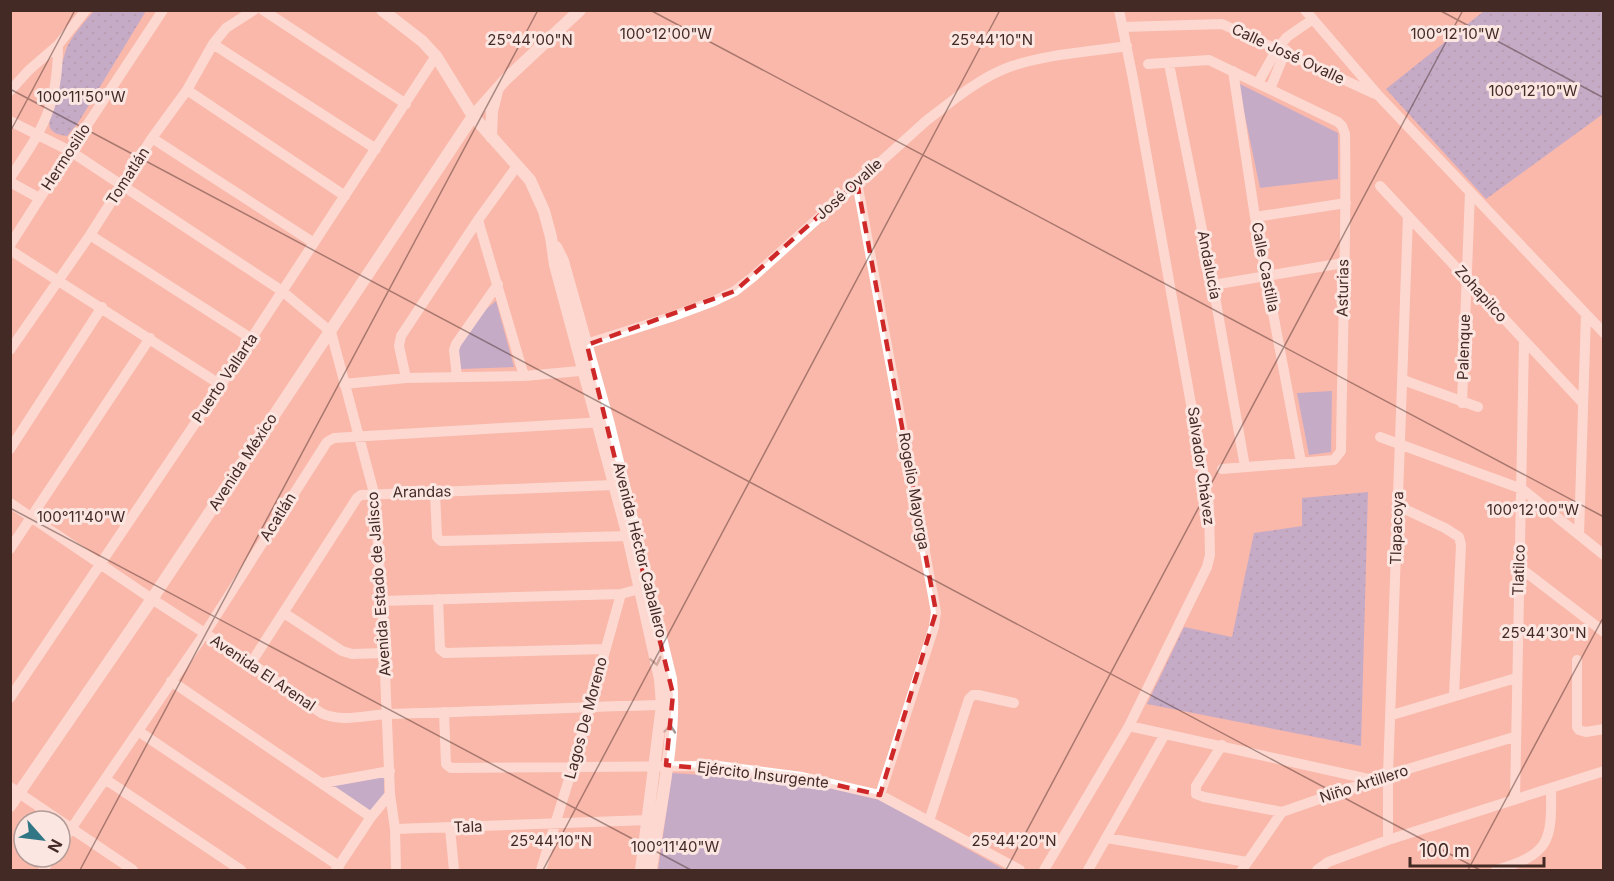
<svg xmlns="http://www.w3.org/2000/svg" width="1614" height="881" viewBox="0 0 1614 881" font-family="Inter,sans-serif">
  <defs>
    <pattern id="grass-dots" width="8" height="8" patternUnits="userSpaceOnUse" patternTransform="scale(1.5)"><rect width="8" height="8" fill="#889cec"/><path d="M2 2h.1M6 6h.1" fill="none" stroke="#717fbf" stroke-width="1.8" stroke-linecap="round"/></pattern>
  </defs>
  <rect width="100%" height="100%" fill="#fab8aa"/>
  <path fill="url(#grass-dots)" d="M94,11H146L78,123L67,136C60,135 54,134 50,128C46,119 63,56 68,45C75,32 85,21 94,11Z
    M1484,11H1604L1603,114L1486,199L1386,89Z
    M1368,492L1361,746L1147,704L1184,627L1232,637L1254,533L1302,526V498Z"/>
  <path fill="#889cec" d="M1238,83L1338,133V179L1260,188Z
    M496,301L514,367L461,369C460,364 458,356 459,350C461,332 482,312 496,301Z
    M1332,391L1331,452L1309,455L1297,393Z
    M672,773L802,782L874,796L1005,870H658Z
    M384,777V795L371,812L333,786Z"/>
  <g fill="none" stroke-linecap="round" stroke-linejoin="round">
    <path stroke="#fff" stroke-width="10" d="M263,10L406,104
      M1305,10L1378,95L1604,333
      M1123,27L1222,24L1375,94
      M213,44L376,149
      M1148,64L1209,60L1338,122L1342,126L1345,134C1347,240 1342,346 1341,451L1334,460L1222,469
      M1169,64L1213,285L1245,467
      M1233,71L1255,217L1301,462
      M1258,83L1277,49L1287,37L1313,19
      M1270,89L1286,50
      M187,90L345,196
      M10,91L29,70L58,45L86,10
      M10,121L70,151L282,291L331,332L374,493L382,601L390,794L395,829L396,870
      M152,138L314,243
      M10,178C43,129 58,106 58,45
      M10,182L39,198
      M857,182L936,612L934,627L880,795
      M1380,186L1582,402
      M1255,217L1346,203
      M478,220L524,376
      M90,235L252,339
      M10,245L70,151L163,10
      M10,250L221,385
      M1213,285L1343,263
      M580,346L671,317L714,301L735,291L754,276L926,121C952,101 980,77 1012,66C1048,54 1089,52 1127,46
      M10,350L90,235L152,138L187,90L213,44L226,28L254,10
      M457,377L454,350L456,344L498,284
      M406,378L399,346L401,336L478,220L517,166
      M1403,380L1478,407
      M344,384L406,378L524,376L591,370
      M1462,403L1470,192
      M1380,437L1522,489L1604,555
      M10,449L102,307
      M435,492L437,537L441,541L628,536L633,534
      M10,503L152,599L251,663L321,713C342,723 366,715 388,714C480,712 571,707 662,705
      M1398,506L1445,528L1459,537L1461,545L1454,695
      M1579,535L1586,314
      M10,549L150,338
      M1519,567L1604,632
      M438,599L440,649L445,653L605,649
      M382,601L621,594L647,587
      M284,613L342,651L352,654L383,653
      M1577,660V727L1579,730L1586,732L1604,729
      M251,663L357,498L361,495L613,485
      M171,681L371,817
      M10,698L221,385L436,56
      M444,712L446,764L451,768L718,766L802,777L880,795L1020,870
      M1392,715L1516,678
      M1129,726L1373,780
      M138,731L339,866
      M1222,745L1196,786V794L1204,797L1282,812
      M105,779L241,870
      M323,783L390,771
      M10,787L133,870
      M1515,798L1524,342
      M929,821L969,699L973,695H978L1014,703
      M450,828L454,870
      M395,829L649,820
      M1107,838L1247,862
      M1388,840V775L1408,216
      M60,845L205,633L327,442L334,438L604,422
      M43,870L52,857
      M336,870L371,817L390,794
      M541,870L573,766L621,594
      M1044,870L1129,726L1207,567L1210,555L1209,505L1133,79L1119,10
      M1088,870L1165,734
      M1242,870L1282,812L1388,775L1514,737
      M1317,870L1328,862L1388,840L1604,771
      M1496,870C1550,854 1552,842 1551,788"/>
    <path stroke="#fff" stroke-width="12" d="M382,10L422,41L436,56L473,116L530,180L544,211L551,237L555,265L628,536L660,679L662,705L641,870
      M491,137L492,111L497,91
      M556,247L563,261L608,421L671,679C677,736 659,812 651,870
      M10,806L152,599L473,116L506,79L580,10"/>
  </g>
  <defs><path id="oneway-chevron" d="M-2-3.5L2.5 0L-2 3.5" fill="none" stroke-width="1.6" stroke-linecap="round" stroke-linejoin="round" transform="scale(1.5)"/></defs>
  <g stroke="#a29492">
    <use href="#oneway-chevron" transform="translate(656 661) rotate(77)"/>
    <use href="#oneway-chevron" transform="translate(670 729) rotate(-85)"/>
  </g>
  <path d="M0 0H1614V881H0ZM857,182L936,612L880,795L802,777L666,765L673,694L587,345L735,291Z" fill="#fab8aa" fill-opacity=".55" fill-rule="evenodd"/>
  <path fill="none" stroke="#cf2828" stroke-width="4.5" stroke-dasharray="12 8" stroke-linejoin="round" d="M857,182L936,612L880,795L802,777L666,765L673,694L587,345L735,291Z"/>
  <path fill="none" stroke="#442a25" stroke-width="1.5" stroke-opacity="0.45" d="M650,10L1604,517M1439,10L1604,98M10,89L1480,870M10,132L75,10M10,508L691,870M80,870L538,10M543,870L1000,10M1006,870L1463,10M1468,870L1604,616"/>
  <g text-anchor="middle" stroke-width="6" stroke-linejoin="round" paint-order="stroke">
    <g font-size="15" fill="#442a25" stroke="#fbe6e1">
      <text transform="translate(1288 54) rotate(25)" y="5">Calle José Ovalle</text>
      <text transform="translate(66 157) rotate(-57)" y="5">Hermosillo</text>
      <text transform="translate(128 176) rotate(-57)" y="5">Tomatlán</text>
      <text transform="translate(849 189) rotate(-42)" y="5">José Ovalle</text>
      <text transform="translate(1209 265) rotate(79)" y="5">Andalucía</text>
      <text transform="translate(1265 267) rotate(79)" y="5">Calle Castilla</text>
      <text transform="translate(1343 288) rotate(-89)" y="5">Asturias</text>
      <text transform="translate(1481 294) rotate(48)" y="5">Zohapilco</text>
      <text transform="translate(1464 347) rotate(-88)" y="5">Palenque</text>
      <text transform="translate(225 378) rotate(-56)" y="5">Puerto Vallarta</text>
      <text transform="translate(243 462) rotate(-57)" y="5">Avenida México</text>
      <text transform="translate(1201 466) rotate(82)" y="5">Salvador Chávez</text>
      <text transform="translate(914 491) rotate(80)" y="5">Rogelio Mayorga</text>
      <text transform="translate(422 492) rotate(-1)" y="5">Arandas</text>
      <text transform="translate(278 517) rotate(-58)" y="5">Acatlán</text>
      <text transform="translate(1397 528) rotate(-88)" y="5">Tlapacoya</text>
      <text transform="translate(640 550) rotate(76)" y="5">Avenida Héctor Caballero</text>
      <text transform="translate(1519 570) rotate(-88)" y="5">Tlatilco</text>
      <text transform="translate(379 584) rotate(-94)" y="5">Avenida Estado de Jalisco</text>
      <text transform="translate(263 673) rotate(34)" y="5">Avenida El Arenal</text>
      <text transform="translate(586 718) rotate(-75)" y="5">Lagos De Moreno</text>
      <text transform="translate(763 775) rotate(7)" y="5">Ejército Insurgente</text>
      <text transform="translate(1364 784) rotate(-18)" y="5">Niño Artillero</text>
      <text transform="translate(468 827) rotate(-2)" y="5">Tala</text>
    </g>
  </g>
  <g font-size="15" text-anchor="middle" fill="#442a25" stroke="#fbe6e1" stroke-width="6" stroke-linejoin="round" paint-order="stroke">
    <text x="666" y="39">100°12'00"W</text>
    <text x="1455" y="39">100°12'10"W</text>
    <text x="530" y="45">25°44'00"N</text>
    <text x="992" y="45">25°44'10"N</text>
    <text x="1533" y="96">100°12'10"W</text>
    <text x="81" y="102">100°11'50"W</text>
    <text x="1533" y="515">100°12'00"W</text>
    <text x="81" y="522">100°11'40"W</text>
    <text x="1544" y="638">25°44'30"N</text>
    <text x="551" y="846">25°44'10"N</text>
    <text x="1014" y="846">25°44'20"N</text>
    <text x="675" y="852">100°11'40"W</text>
  </g>
  <rect width="1614" height="881" fill="none" stroke="#442a25" stroke-width="24"/>
  <g transform="translate(42 839) rotate(118)"><circle r="28" fill="#fbe6e1" stroke="#b29b96" stroke-width="1.5"/>
  <path d="M0-4.5L10 22L0 15L-10 22Z" fill="#317684"/>
  <text y="-9" font-size="16" font-weight="bold" text-anchor="middle" fill="#442a25">N</text>
  </g>
  <path d="M1410 857v9h134v-9" fill="none" stroke="#442a25" stroke-width="3"/>
  <text x="1419" y="857" font-size="18" fill="#442a25" stroke="#fbe6e1" stroke-width="4.5" paint-order="stroke">100 m</text>
</svg>
